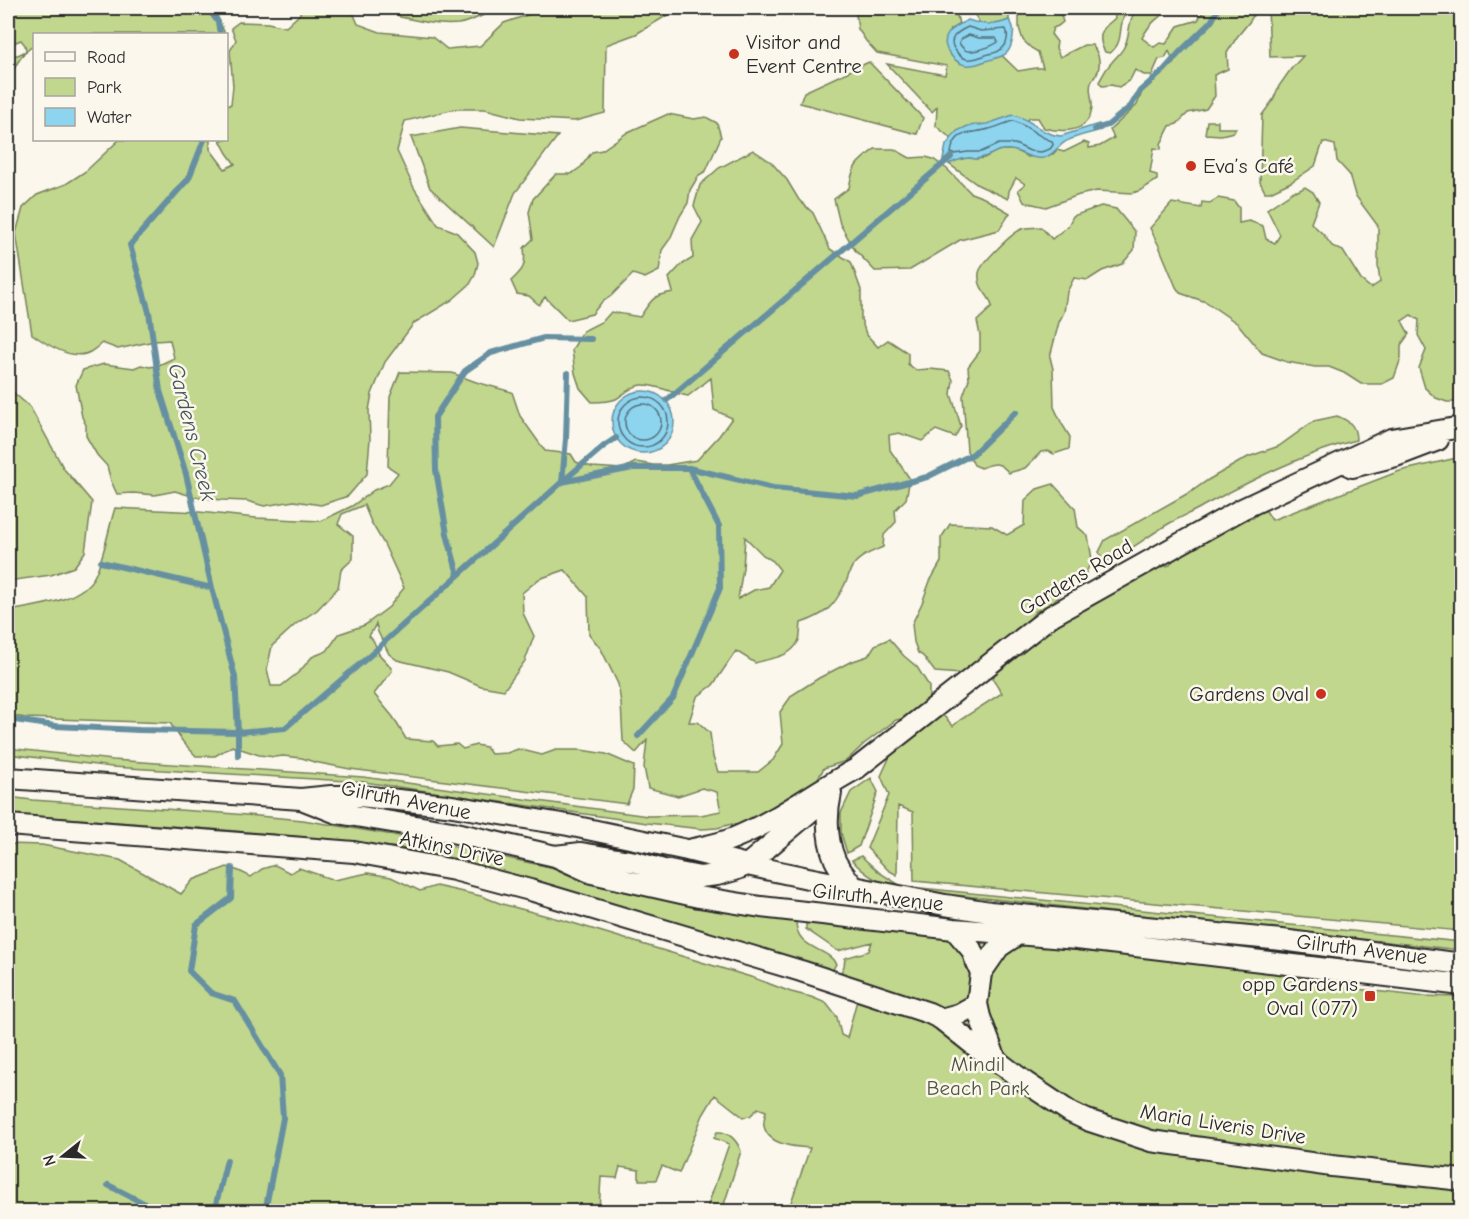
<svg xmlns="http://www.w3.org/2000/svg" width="1469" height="1219" viewBox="0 0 1469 1219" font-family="'Comic Neue',sans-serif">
  <rect width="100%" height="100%" fill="#fbf7ec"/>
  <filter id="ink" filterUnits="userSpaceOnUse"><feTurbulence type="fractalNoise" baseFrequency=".0167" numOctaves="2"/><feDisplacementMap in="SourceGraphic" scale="12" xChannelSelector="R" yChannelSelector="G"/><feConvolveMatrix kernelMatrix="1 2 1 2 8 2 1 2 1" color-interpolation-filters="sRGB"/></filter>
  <g filter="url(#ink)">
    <path fill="#c1d78d" stroke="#76815c" stroke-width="1.5" fill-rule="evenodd" d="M8,8H214L225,34H34V46C23,50 10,73 8,85V20L9,14ZM21,40L25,45L26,51L18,55H14L10,50L11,44Z
      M300,8H347L352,10L358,24L380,32L432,37L447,49L480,46L504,23L530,14L537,8H688L671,13L636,34L606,45L605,113L575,121L520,118L485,109H455L405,121L397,151L414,188L438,225L456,232L475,252L478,263L475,275L470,284L452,300L414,323L385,362L372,394L369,410L370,439L367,474L348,496L321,505L294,501L264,506L247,501L222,500L195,497L175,491L155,495L133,493L117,494L111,481L107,466L97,455L86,436V425L82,417L76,385L83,370L104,364L134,368L141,365L150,367L159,365L174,358L170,340L154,341L118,349L102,343C98,346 94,350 90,352C73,362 46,344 32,334L16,233L23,208L37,195L66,184L86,171L119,140H210V149L225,169L235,164L227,153L220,140H226L227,106L231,104L233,86L230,51L236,40L231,28L239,22L268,23L286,27L300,14Z
      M398,8H498C485,14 472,22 458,24C439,26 418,21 400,17L397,12Z
      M855,8H955L959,24L950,30L994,48L1018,71L1036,68H1043L1038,52L1031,48L1023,40L1019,28V17L1013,8H1072L1071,12H1060L1063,22L1058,26L1053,28L1051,34L1057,42L1056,48L1060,57L1084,45H1092C1098,52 1101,61 1098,71C1097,75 1092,79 1091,83C1088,90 1093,99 1092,107C1089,133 1064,133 1044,128L1038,118H1029L1020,129L954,141L936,126L937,107L932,112L887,64L945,75L947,66L877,53L866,41L858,29Z
      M974,8H1009V20L999,24L981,25L973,12Z
      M1113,8H1129C1129,8 1124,15 1124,16C1118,30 1124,42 1110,53L1105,52C1100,43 1098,34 1106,26C1109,23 1112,21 1115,18Z
      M1138,8H1187C1181,11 1178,10 1172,11C1159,14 1148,26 1142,38L1154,47L1160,43L1166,44L1178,26L1198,20L1205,8H1257L1250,21L1237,37L1227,53L1228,69L1214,75L1215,96L1206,109L1188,113L1177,124L1170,126L1161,144V149L1154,148L1150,173L1157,175V180L1141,190L1133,193L1097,191L1079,195L1046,207L1024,202L1018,190L1025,184L1016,178L1009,191L1008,199L978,185L949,164L958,159L969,158L977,159L984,158L999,150H1014L1028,157L1053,154L1057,150L1064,152L1084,142L1089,144V148L1100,146L1114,138L1110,130L1137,105L1142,92L1174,63L1169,51L1165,58L1159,59L1152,75H1144L1135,70L1130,80L1119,87L1111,85L1102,86L1099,82C1103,75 1106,68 1112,62C1116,57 1121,53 1124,47C1131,35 1127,18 1138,8Z
      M1268,8H1461V402H1447L1436,398L1425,388L1419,368L1426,350L1418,335L1419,320L1411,315L1402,321L1409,334L1401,345V358L1394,378L1382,384H1361L1344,373L1329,367H1315L1287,362L1262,353L1238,324L1206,302L1180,293L1176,287L1159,246L1150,228L1172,203L1201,208L1202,202L1210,203L1218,198L1234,201L1239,208V223L1249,221L1263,226L1266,239L1275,243L1280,235L1267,209L1294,191H1298L1305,187L1313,192L1319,202L1311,223L1323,234L1332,246L1343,251L1361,280L1371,288L1380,282L1378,266V226L1355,195L1349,174L1337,161L1335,145L1323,142L1315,166L1291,182L1270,192H1265L1260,182L1262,115L1273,100L1279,86L1291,69L1303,56L1270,57Z
      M869,62L923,118L917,134L800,103L804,92Z
      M668,114L694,119L706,117L717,123L721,137L706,171L699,175L690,190L688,203L680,216L670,239L662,250L659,271L645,278L633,274L611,296L601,303L592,314L568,320L545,297L539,305L529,296L517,294L511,281C524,269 526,266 524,248L533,239L529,212L533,199L556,174H571L581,167L592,152L602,150L628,132Z
      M1207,121H1218V128H1236L1234,132L1221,135L1205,134Z
      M460,128L558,136L515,193L494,247L430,188L411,137Z
      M875,149H894L910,158L926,157L933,159L947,169L971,193L984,198L1010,213L999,230L960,240L910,270L875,271L855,250L840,224L834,199L849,188C853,165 856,163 875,149Z
      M753,150L771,162L787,180L799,200L813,213L830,249L851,262L861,290V319L866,334L878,347L888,340L908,353V364L916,370L930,369L949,371L953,380L951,394L961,426L955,437L936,430L922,441L899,433L889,435L890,450L910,479L906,499L895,510L896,522L884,535L883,547C872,552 859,556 852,567C849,572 848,579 845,584C834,607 825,615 801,623C800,628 801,637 798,642C790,658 770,658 755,663L736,651L713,685L697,697L689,722H698L710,733L713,757L718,772H758L773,760L783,744L780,712L792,695L819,678L850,662L868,656L875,645L889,639L904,656L917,667L929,686V701L913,717L896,720L864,744L846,761L824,768L811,790L741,826L732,824L717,828L702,829L647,823L364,782L112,767L8,754V748L113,760L363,777L648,816L701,815L721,811L717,792L702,788L678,796L648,788L644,767L647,740L636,753L623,741L621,703L618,684L601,649L589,634L588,597L565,570L539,579L522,593L523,613L534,636L525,661L504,690L481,686L448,672L397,660L389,654L378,632L376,624L369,636C376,641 375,647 379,654C384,661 390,663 392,671L374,694L393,717L406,739L433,741L438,746L457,744L463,749L476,745L486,747L491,754L507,753L518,749L542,755L556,750H581L606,754L634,766L633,789L627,804L350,769L314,762L302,758L283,756L275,757L259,755L232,746L215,756H196L183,742L170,723L26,718L8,715V611C34,606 82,602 95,575C105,554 108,530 115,508L199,512L256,518L321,521L352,506L374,490L389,484L398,473L388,466L390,397L400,372L452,373L476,382L512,392L520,416L545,451L571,454L576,462L592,467L622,469L636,462L653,465H667L697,460L719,436L732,418L714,410L711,378L688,396C673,394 657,384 641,385C631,386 625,394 616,399C609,402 600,402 592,402L580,388L575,373L572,350L583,331L603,321L611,312L640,317C651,300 653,295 673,292L669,278L681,265L693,258L692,240L702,222L694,206L700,185L719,168ZM364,505L371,522L384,544L404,588L389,607L365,625L339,634L327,651L312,657L299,672L281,686H271L267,669L272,646L296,624L317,610L338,588L341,570L353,559V536L338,524L342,514ZM745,537L763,555L773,561L780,570L769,587L754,590L738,599L743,568Z
      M1101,206L1116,209L1135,232L1134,250L1122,264L1102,271L1088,280L1074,278L1067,292L1064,312L1059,322L1050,357L1053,369L1054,407L1062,424L1070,437L1069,449L1054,454L1048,451L1041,452L1025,468L1009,473C999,461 995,463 981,468L974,465L967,451L963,396L969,379L968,367L980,351V335L977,321L992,307C990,293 977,291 979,273C980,264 1013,232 1022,229C1027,227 1035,228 1041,227L1052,239L1068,226L1073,216Z
      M8,388L30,407L64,469L92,502L85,552L74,567L51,575L8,581Z
      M1337,416C1350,421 1356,426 1356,440C1302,454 1252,480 1203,506C1193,512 1181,517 1170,523C1150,534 1123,557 1103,562L1099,552L1105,540L1192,491L1208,480L1248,457L1279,446L1314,421Z
      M1461,457V931L914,881L913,812L898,806L897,875L888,870L867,848L889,795L881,776L891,754L910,740L927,720L940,712L953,726L960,720L1002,693L993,679L998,662L1028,639L1040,638L1049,623L1142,571L1170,565L1179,551L1238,521L1253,518L1264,508L1272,520L1400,471Z
      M1053,484L1075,508L1078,527L1088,536L1092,559L1086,573L1073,581L1048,607L1036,611L1026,624L1016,629L1004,644L989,650L981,664L961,674L935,672L923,656L918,653L914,642L912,624L922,603L930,581L941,562V538L950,524L992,526L1007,535L1024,525L1025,500L1037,489Z
      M871,778L878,792L859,846L847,853L841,833V813L851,792Z
      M8,797L32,800L223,813L303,820L417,839L796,919C795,951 827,946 836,964L832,971L417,850L304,837L224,830L64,818L8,816Z
      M8,844L42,845L120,860L181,894L193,880L227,867L239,871L251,877L262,869L275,865L290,873L299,868L334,880L368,873L391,877L420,891L436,886L481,896L502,904L566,921L754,978L791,992L811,997L826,1003L837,1017L841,1035L847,1038L862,981L840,974L844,966L845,958L869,951L872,942L838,951L806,929V922L1322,976L1357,989L1418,996L1461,997V1211H788L810,1148C794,1147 768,1145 764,1126C763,1121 765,1116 766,1111L758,1108L750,1116L743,1117L715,1095L703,1115L679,1173L662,1166L656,1180H639V1170L620,1167L617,1178L601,1177L599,1211L8,1212Z
      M861,856L880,873L901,886L1461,942V950L900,889C880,884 865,875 852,860Z
      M717,1132C729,1131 737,1141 741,1151L722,1211H706L729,1144L714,1138Z"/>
    <path fill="#8dd4ef" stroke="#6690a1" stroke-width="1.5" d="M968,20C983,25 995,26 1009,20C1015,27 1014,33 1012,42C1009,54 1004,56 993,59C983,61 975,67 965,65C958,63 954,60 950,54C937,37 953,27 968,20Z
      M1013,115C1031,118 1041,135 1061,136L1099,124L1101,130C1091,133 1074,136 1065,142C1057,147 1053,156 1043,158C1031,160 1022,151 1011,150C996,148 992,156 980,158C974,160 977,159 971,158C963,157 956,161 949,164L943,160L946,145L957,131L968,126L987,124Z
      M612 422a31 31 0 1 1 62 0a31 31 0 1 1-62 0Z"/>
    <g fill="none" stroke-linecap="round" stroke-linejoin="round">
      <path stroke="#526f79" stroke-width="1.5" d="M968,27L981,31L1006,29C1009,36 1007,46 1000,50C997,53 991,53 986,55C980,57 974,60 967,59C962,58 959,56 956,51C946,39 957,32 968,27Z
        M969,35L979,38H996L998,42C993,46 971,54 965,50C962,48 961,46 959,43L961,39Z
        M1013,121C1026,124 1037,137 1052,141L1053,145L1050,149L1041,152L1030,151L1015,144H999L981,152H968L954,154L951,153C954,129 973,134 989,129C998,127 1005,123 1013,121Z
        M618 422a25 25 0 1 1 50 0a25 25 0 1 1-50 0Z
        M625 422a18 18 0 1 1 36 0a18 18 0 1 1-36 0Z"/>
      <path stroke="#6690a1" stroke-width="6" d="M208,8L218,22L220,34
        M1095,129L1108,125L1131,106L1140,91L1164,70L1180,52L1211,22L1219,8
        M204,140L189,178L130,245L149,312L160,391L186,474L212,588L235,677L238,732V755
        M568,373L566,439L562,482L633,468H689L773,488L857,496L927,477L973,454L1016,412
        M667,400L951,157
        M101,562L212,588
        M458,575L447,534L436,470L435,417L465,371L491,353L544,338L591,339
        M8,719L55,726L139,730L238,732L285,728L374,652L383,643L562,482L604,446L616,438
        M638,736L673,698L720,588L719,526L689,468
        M232,868L231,898L196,925L189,971L211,993L235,1001L280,1075L283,1118L265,1212
        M108,1185L161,1212
        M214,1212L227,1160"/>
      <g stroke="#2b2b2b" stroke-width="24">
        <path id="minor" d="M1352,467L1396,456L1438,440
          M8,778L301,799L331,796H360L446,805L568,825L687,850L747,865L808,878L945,905L990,912L1282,940L1462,964
          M831,793C826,816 826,838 835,860C839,869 848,879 854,887
          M304,800L337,813L452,832L555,856L592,873L699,897L761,907L954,929L1077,939L1462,985
          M8,825L354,852L454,870L530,890L801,971L929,1013L941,1019L980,1050L996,1060L1025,1082L1070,1112L1087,1120L1151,1141L1332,1166L1462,1180
          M693,849C706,846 720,844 734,838C777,821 815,791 856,769L1051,616L1242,509L1391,439L1462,427
          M555,856L581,853L636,862L664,870L700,877L717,875L735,870L747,865L819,804
          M954,929L971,949L981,973L977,1004L980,1017L996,1060
          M981,973L999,947L1020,933
          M941,1019L959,1014L977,1004"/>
      </g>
      <use href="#minor" stroke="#fbf7ec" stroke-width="20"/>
    </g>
  </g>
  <g fill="#c8321e" stroke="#fbf7ec" stroke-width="2">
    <circle cx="734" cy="54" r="6"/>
    <circle cx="1191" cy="166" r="6"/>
    <circle cx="1321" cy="694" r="6"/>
    <rect x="1364" y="990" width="12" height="12" rx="3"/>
  </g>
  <g text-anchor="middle" stroke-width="5" stroke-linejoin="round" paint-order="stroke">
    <g font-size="21" fill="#2b2b2b" stroke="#fbf7ec" text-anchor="start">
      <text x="746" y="49">Visitor and<tspan x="746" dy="24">Event Centre</tspan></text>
      <text x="1203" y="173">Eva’s Café</text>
      <text x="1309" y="701" text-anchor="end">Gardens Oval</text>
      <text x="1358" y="991" text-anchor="end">opp Gardens<tspan x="1358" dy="24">Oval (077)</tspan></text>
    </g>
    <g font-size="21" fill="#2b2b2b" stroke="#fbf7ec">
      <text transform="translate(1076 577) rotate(-31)" y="7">Gardens Road</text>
      <text transform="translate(406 800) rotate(11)" y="7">Gilruth Avenue</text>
      <text transform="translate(452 848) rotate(12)" y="7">Atkins Drive</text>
      <text transform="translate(878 897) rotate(6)" y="7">Gilruth Avenue</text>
      <text transform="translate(1362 949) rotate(7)" y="7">Gilruth Avenue</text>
      <text transform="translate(1223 1124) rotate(9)" y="7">Maria Liveris Drive</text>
    </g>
    <g font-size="21" fill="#505644" stroke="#fbf7ec">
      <text x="978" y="1071">Mindil<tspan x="978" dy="24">Beach Park</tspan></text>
    </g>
    <g font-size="22" font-style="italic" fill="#44555c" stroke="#fbf7ec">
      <text transform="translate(193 432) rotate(76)" y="8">Gardens Creek</text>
    </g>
  </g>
  <rect width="1469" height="1219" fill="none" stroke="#fbf7ec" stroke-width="30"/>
  <rect x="15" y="15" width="1439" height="1189" fill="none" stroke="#2b2b2b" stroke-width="2" filter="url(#ink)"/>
  <rect x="33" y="33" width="195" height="108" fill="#fbf7ec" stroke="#a8a59f" stroke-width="1.5"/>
  <rect x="45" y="52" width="30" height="9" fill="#fbf7ec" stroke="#a8a59f" stroke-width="1.5"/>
  <text x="87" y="63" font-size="18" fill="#2b2b2b">Road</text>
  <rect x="45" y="78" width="30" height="18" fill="#c1d78d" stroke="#a8a59f" stroke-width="1.5"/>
  <text x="87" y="93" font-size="18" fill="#2b2b2b">Park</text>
  <rect x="45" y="108" width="30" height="18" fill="#8dd4ef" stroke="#a8a59f" stroke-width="1.5"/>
  <text x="87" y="123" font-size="18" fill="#2b2b2b">Water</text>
  <g transform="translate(63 1156) rotate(252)" stroke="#fbf7ec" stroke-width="4.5" paint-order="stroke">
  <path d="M0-4.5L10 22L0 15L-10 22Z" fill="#2b2b2b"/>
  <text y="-9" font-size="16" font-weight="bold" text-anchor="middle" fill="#2b2b2b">N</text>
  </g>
</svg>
